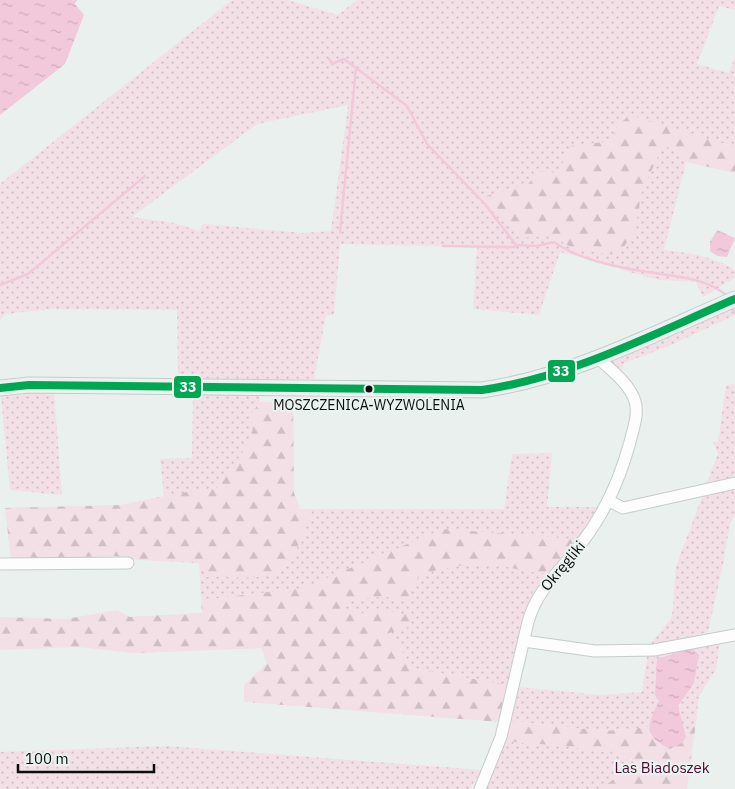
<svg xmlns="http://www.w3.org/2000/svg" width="735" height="789" viewBox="0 0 735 789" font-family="'IBM Plex Sans',sans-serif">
  <defs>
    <pattern id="grass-dots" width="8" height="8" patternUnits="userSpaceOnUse" patternTransform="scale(1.25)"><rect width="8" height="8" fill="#f3e0e7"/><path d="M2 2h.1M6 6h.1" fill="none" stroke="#cfbfc5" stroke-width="1.8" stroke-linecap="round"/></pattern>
    <pattern id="forest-firs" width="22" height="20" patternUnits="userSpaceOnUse" patternTransform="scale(1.25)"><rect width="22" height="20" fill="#f3e0e7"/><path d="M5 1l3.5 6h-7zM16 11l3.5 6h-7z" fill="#cfbfc5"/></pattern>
    <pattern id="water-ripples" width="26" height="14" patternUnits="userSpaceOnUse" patternTransform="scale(1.25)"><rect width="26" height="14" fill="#f1c9da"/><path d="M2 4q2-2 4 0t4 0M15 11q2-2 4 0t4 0" fill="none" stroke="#cdabba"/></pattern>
  </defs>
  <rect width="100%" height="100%" fill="#eaf0ee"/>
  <path fill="url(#grass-dots)" fill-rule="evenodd" d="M232,0H288L338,15L357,0H735V10L719,6L697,64L729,73L735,56V147L693,135L664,250C686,252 715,257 735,270V278L703,297L696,282L659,280L619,269L620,267L560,252L539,315L473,309L477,247L340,244L334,315H326L314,379L178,381L177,310L52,309L5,314L0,320V184ZM348,105L331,231L302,233L206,224H202L200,231L174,223L132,217L257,124Z
    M735,304V315L669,346L624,363L622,371L610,362V359Z
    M735,384V479L707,482L718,454L713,442H718L726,385Z
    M54,391L62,495L10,490L1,397Z
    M193,391L259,392L260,402H293L294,493L300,509H504L512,454L552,453L547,507H602L533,592L499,722L244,685L267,663L262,648L132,653L130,617L202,613L199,563L142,560L115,556L11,559L5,508L122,505L164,496L160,459L192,458Z
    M735,484V516L730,523L724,560L708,632L660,646H649L672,617L676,566L705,489Z
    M721,636L716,670L699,696L696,722L682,743L650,727L604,731L510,721L518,687L602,695L642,692L648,651Z
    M505,741C532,744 625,748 640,766L624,771L601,789H483Z
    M166,746L483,770L469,789H0V752Z"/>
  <path fill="url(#forest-firs)" d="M630,115L735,147V173L686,162L671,146L661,150L642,191L635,231L618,255L576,250L552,236L520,238L483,197L528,184L540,171L558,173L570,146L612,141L617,126Z
    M260,402H293L294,493L300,509H313C304,531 295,567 269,575C250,580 226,576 207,577L199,562L142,560L115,556L11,559L5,508L122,505L197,490L216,489L253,438L251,414Z
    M443,529L576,539L548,573C526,574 505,564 483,564C469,564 427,569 418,578C411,585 410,593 408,603C387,592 365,599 344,603L341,610L363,613L374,609L410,615L412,626L383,635L398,639L403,653L413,668L508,685L499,722L244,702V685L267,663L261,648L132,653L78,647L0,650V617L66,619L117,610L130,617L202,613L201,600L303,588Z
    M510,721L604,731L650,727L651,736L682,743L696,722L687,789H601L624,771L640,765C624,748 531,744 505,741Z"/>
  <path fill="url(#water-ripples)" d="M0,0H72L84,15L65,64L0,115Z
    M717,230L735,238L727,257L717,256L710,251V242Z
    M692,648L699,655L694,683L678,706L686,737L682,743L670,749C642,735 647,726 659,701L655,695L657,659Z"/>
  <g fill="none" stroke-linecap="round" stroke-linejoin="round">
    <path stroke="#f1c9da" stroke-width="2.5" d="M74,2L76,0
      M329,59L332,64L344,59L407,106L427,144L484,203L516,245
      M340,232L356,68
      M443,246L514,247L516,245L537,246L554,242C578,259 612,266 641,271C669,276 702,276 725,294
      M0,285L28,274L145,176
      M732,309L735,314"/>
    <g stroke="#c7cbca" stroke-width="13">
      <path id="street" d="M609,501L623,508L735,483
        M0,564L128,563
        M524,641L595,651L654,650L735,635
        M480,789L501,737L528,622C537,588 563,569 583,541C606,511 620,479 630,442C633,429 639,414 635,401C629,383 611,370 598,358"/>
    </g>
    <g stroke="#c7cbca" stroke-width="17">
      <path id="secondary" d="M0,388L29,385L482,390C571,377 653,334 735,299"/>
    </g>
    <use href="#street" stroke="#fcfdfc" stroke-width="11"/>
    <use href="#secondary" stroke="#edf2f1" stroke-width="15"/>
    <g stroke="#e8f2ef" stroke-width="11">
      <path id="bus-1" d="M0,388L29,385L482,390C571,377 653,334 735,299"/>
    </g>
    <use href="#bus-1" stroke="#00a651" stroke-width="8"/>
  </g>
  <circle fill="#0b0e0d" stroke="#e8f2ef" stroke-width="2" cx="369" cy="389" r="4.5"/>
  <g text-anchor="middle" stroke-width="4.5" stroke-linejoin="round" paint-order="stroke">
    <g font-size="14" fill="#0b0e0d" stroke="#e8f2ef">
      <text x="369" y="410">MOSZCZENICA-WYZWOLENIA</text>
    </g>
    <g font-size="15" fill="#0b0e0d" stroke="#e8f2ef">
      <text transform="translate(563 566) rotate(-50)" y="5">Okręgliki</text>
    </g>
    <g font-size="15" fill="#4d092f" stroke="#e8f2ef">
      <text x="662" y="773">Las Biadoszek</text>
    </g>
  </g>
  <g stroke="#e8f2ef" stroke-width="2">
    <rect x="547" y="359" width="29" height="24" rx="5" fill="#00a651"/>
    <rect x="173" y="375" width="29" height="24" rx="5" fill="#00a651"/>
  </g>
  <g font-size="14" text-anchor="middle" font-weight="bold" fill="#fff">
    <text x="561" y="376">33</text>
    <text x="188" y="392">33</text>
  </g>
  <path d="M18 764v8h136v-8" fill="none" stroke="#0b0e0d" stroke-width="2.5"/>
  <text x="25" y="764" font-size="15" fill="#0b0e0d" stroke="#e8f2ef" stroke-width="4" paint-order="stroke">100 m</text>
</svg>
